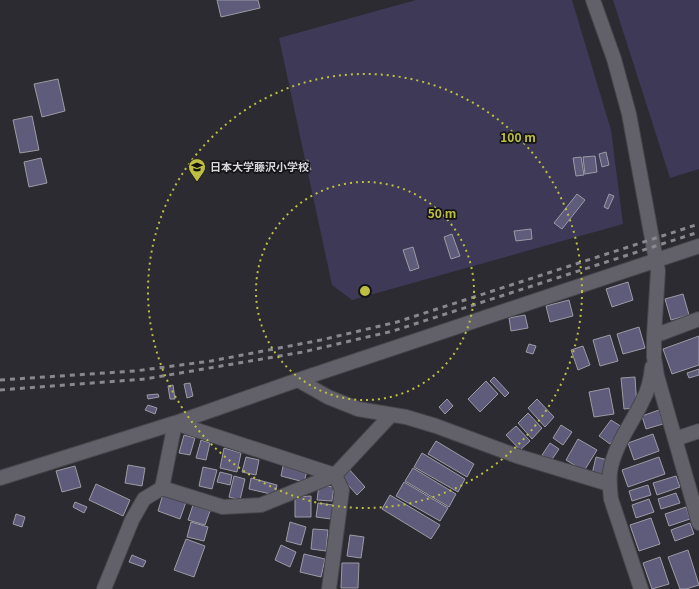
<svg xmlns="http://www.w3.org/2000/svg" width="699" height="589" viewBox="0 0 699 589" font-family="Georgia,'Noto Sans JP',serif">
  <rect width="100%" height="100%" fill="#2c2b32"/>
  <path fill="#3d3956" d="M416,0H572L611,130L623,224L352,300L332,285L279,38Z
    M613,0H699V169L670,178Z"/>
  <path fill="#5f5c7b" stroke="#9c9ba4" d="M217,0H258L260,8L221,17Z
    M58,79L65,111L42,117L34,84Z
    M32,116L39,150L20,153L13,120Z
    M606,152L609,165L602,167L599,154Z
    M595,156L597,172L585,174L583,157Z
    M581,157L584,175L576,176L573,158Z
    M41,158L47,183L29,187L24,162Z
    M308,160L311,170L299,173L296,163Z
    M577,194L585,200L562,229L554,223Z
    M609,194L614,196L608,209L604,207Z
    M531,229L532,239L516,241L514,231Z
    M452,234L460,256L451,259L444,237Z
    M413,247L419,268L410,271L403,250Z
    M628,282L633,300L612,307L606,289Z
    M683,294L689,315L671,320L665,299Z
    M569,300L573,316L550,322L546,306Z
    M525,315L528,328L511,331L509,318Z
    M639,327L645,348L623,354L617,334Z
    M610,335L618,361L600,366L593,340Z
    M699,336V365L672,374L663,349Z
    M529,344L536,346L533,354L526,352Z
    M583,346L590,365L578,370L571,350Z
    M699,369V375L689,378L687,373Z
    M494,377L509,393L505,397L490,381Z
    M635,377L637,408L624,409L621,378Z
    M486,381L498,394L480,412L468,399Z
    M190,383L193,396L187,398L184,384Z
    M173,385L175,399H170L168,386Z
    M609,388L614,414L594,417L589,392Z
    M158,394L159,397L148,399L147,395Z
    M447,399L453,406L445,414L439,407Z
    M537,399L554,417L545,427L528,408Z
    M148,405L157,408L155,414L145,410Z
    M659,410L663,424L646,429L642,416Z
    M528,413L542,428L532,439L518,423Z
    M611,420L622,427L610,444L599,436Z
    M561,425L572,432L563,445L553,438Z
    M516,426L530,441L520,450L506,435Z
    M653,434L659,451L634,460L628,443Z
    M184,435L195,438L190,455L179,453Z
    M578,439L597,450L584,471L566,460Z
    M201,440L210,443L206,460L196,458Z
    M436,441L474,464L467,477L428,454Z
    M550,443L559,449L551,461L542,455Z
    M224,448L241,453L237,472L220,468Z
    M422,453L465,479L458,492L414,467Z
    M246,457L259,460L256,475L242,472Z
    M596,457L608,460L603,477L592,474Z
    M659,457L665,474L628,487L622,470Z
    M128,465L145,468L142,486L125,483Z
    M75,466L81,487L62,492L56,471Z
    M283,466L307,471L304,482L281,476Z
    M203,467L217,470L212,489L199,486Z
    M348,468L365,487L357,495L340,476Z
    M413,468L456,494L449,507L405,481Z
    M220,472L232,475L230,485L217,482Z
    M234,476L245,479L240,500L229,497Z
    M676,476L680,487L657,495L653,483Z
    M251,478L277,485L275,495L249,489Z
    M404,482L448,508L440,521L396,496Z
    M96,484L130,500L123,516L89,500Z
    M319,485L334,487L332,501L317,500Z
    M648,485L651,495L632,501L629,491Z
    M676,493L680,503L661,509L658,499Z
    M163,494L186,502L180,519L158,511Z
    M390,495L440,525L431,539L382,509Z
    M311,496V517H295V497Z
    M649,499L654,512L636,518L632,505Z
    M75,502L87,507L84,513L73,507Z
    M318,503L333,505L331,519L316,517Z
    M193,505L210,511L205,525L188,520Z
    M686,507L690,519L669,526L665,514Z
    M16,514L25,517L22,527L13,524Z
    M651,518L660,544L639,551L630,525Z
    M191,522L208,527L204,541L187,537Z
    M290,522L306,527L301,545L286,541Z
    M690,523L694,534L675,541L671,530Z
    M313,529L328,530L326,551L311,549Z
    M350,535L364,537L361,558L347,556Z
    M186,539L205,546L194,577L174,570Z
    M281,545L296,552L290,567L275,560Z
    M688,550L699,585L686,589H680L668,557Z
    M304,554L325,559L321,577L300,572Z
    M132,555L146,561L143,567L129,562Z
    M660,557L669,584L652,589L643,563Z
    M342,563H359L358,588H341Z"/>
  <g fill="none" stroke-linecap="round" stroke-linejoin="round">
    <g stroke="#47464c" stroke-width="16">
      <path id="minor" d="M593,0L614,59L629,114L658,271L654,336V357L657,376L699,523
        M654,336L699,319
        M298,380L328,397L358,409L406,417L436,426L517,456L609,484
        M675,439L699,431
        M0,478L175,423L298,380L699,246
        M162,488L223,507L261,505L335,475L391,415
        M104,589L132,520L144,499L162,488L175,423L335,475L342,490L329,589
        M641,589L611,499C610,490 609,481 610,472C614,446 631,425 642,402C648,391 651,379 652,367"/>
    </g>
    <use href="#minor" stroke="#626169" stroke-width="14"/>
    <path stroke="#89888e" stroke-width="3" stroke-dasharray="5 5" stroke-linecap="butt" d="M0,380L135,371L211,361L321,340L397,322L699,224
      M0,390L145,379L303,352L393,331L699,232"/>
  </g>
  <g fill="none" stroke="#bebf42" stroke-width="2" stroke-dasharray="2 4">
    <circle cx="365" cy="291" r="109"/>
    <circle cx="365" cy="291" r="217"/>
  </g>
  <defs>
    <g id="school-pin" transform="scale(0.9)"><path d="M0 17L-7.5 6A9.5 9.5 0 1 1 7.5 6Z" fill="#bebf42" stroke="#141417"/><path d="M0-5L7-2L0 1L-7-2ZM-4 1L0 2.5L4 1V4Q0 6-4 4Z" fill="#111"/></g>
  </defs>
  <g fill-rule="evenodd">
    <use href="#school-pin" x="197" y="167"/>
  </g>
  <g text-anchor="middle" stroke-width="3.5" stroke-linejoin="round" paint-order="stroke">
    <g font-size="11" font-weight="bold" fill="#d7d6db" stroke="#141417" text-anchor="start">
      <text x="210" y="171">日本大学藤沢小学校</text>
    </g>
  </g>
  <circle cx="365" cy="291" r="6" fill="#bebf42" stroke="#141417" stroke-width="2"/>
  <g font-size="12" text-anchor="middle" font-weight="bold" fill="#bebf42" stroke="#141417" stroke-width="3.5" stroke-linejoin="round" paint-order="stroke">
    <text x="518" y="142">100 m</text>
    <text x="442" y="218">50 m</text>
  </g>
</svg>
